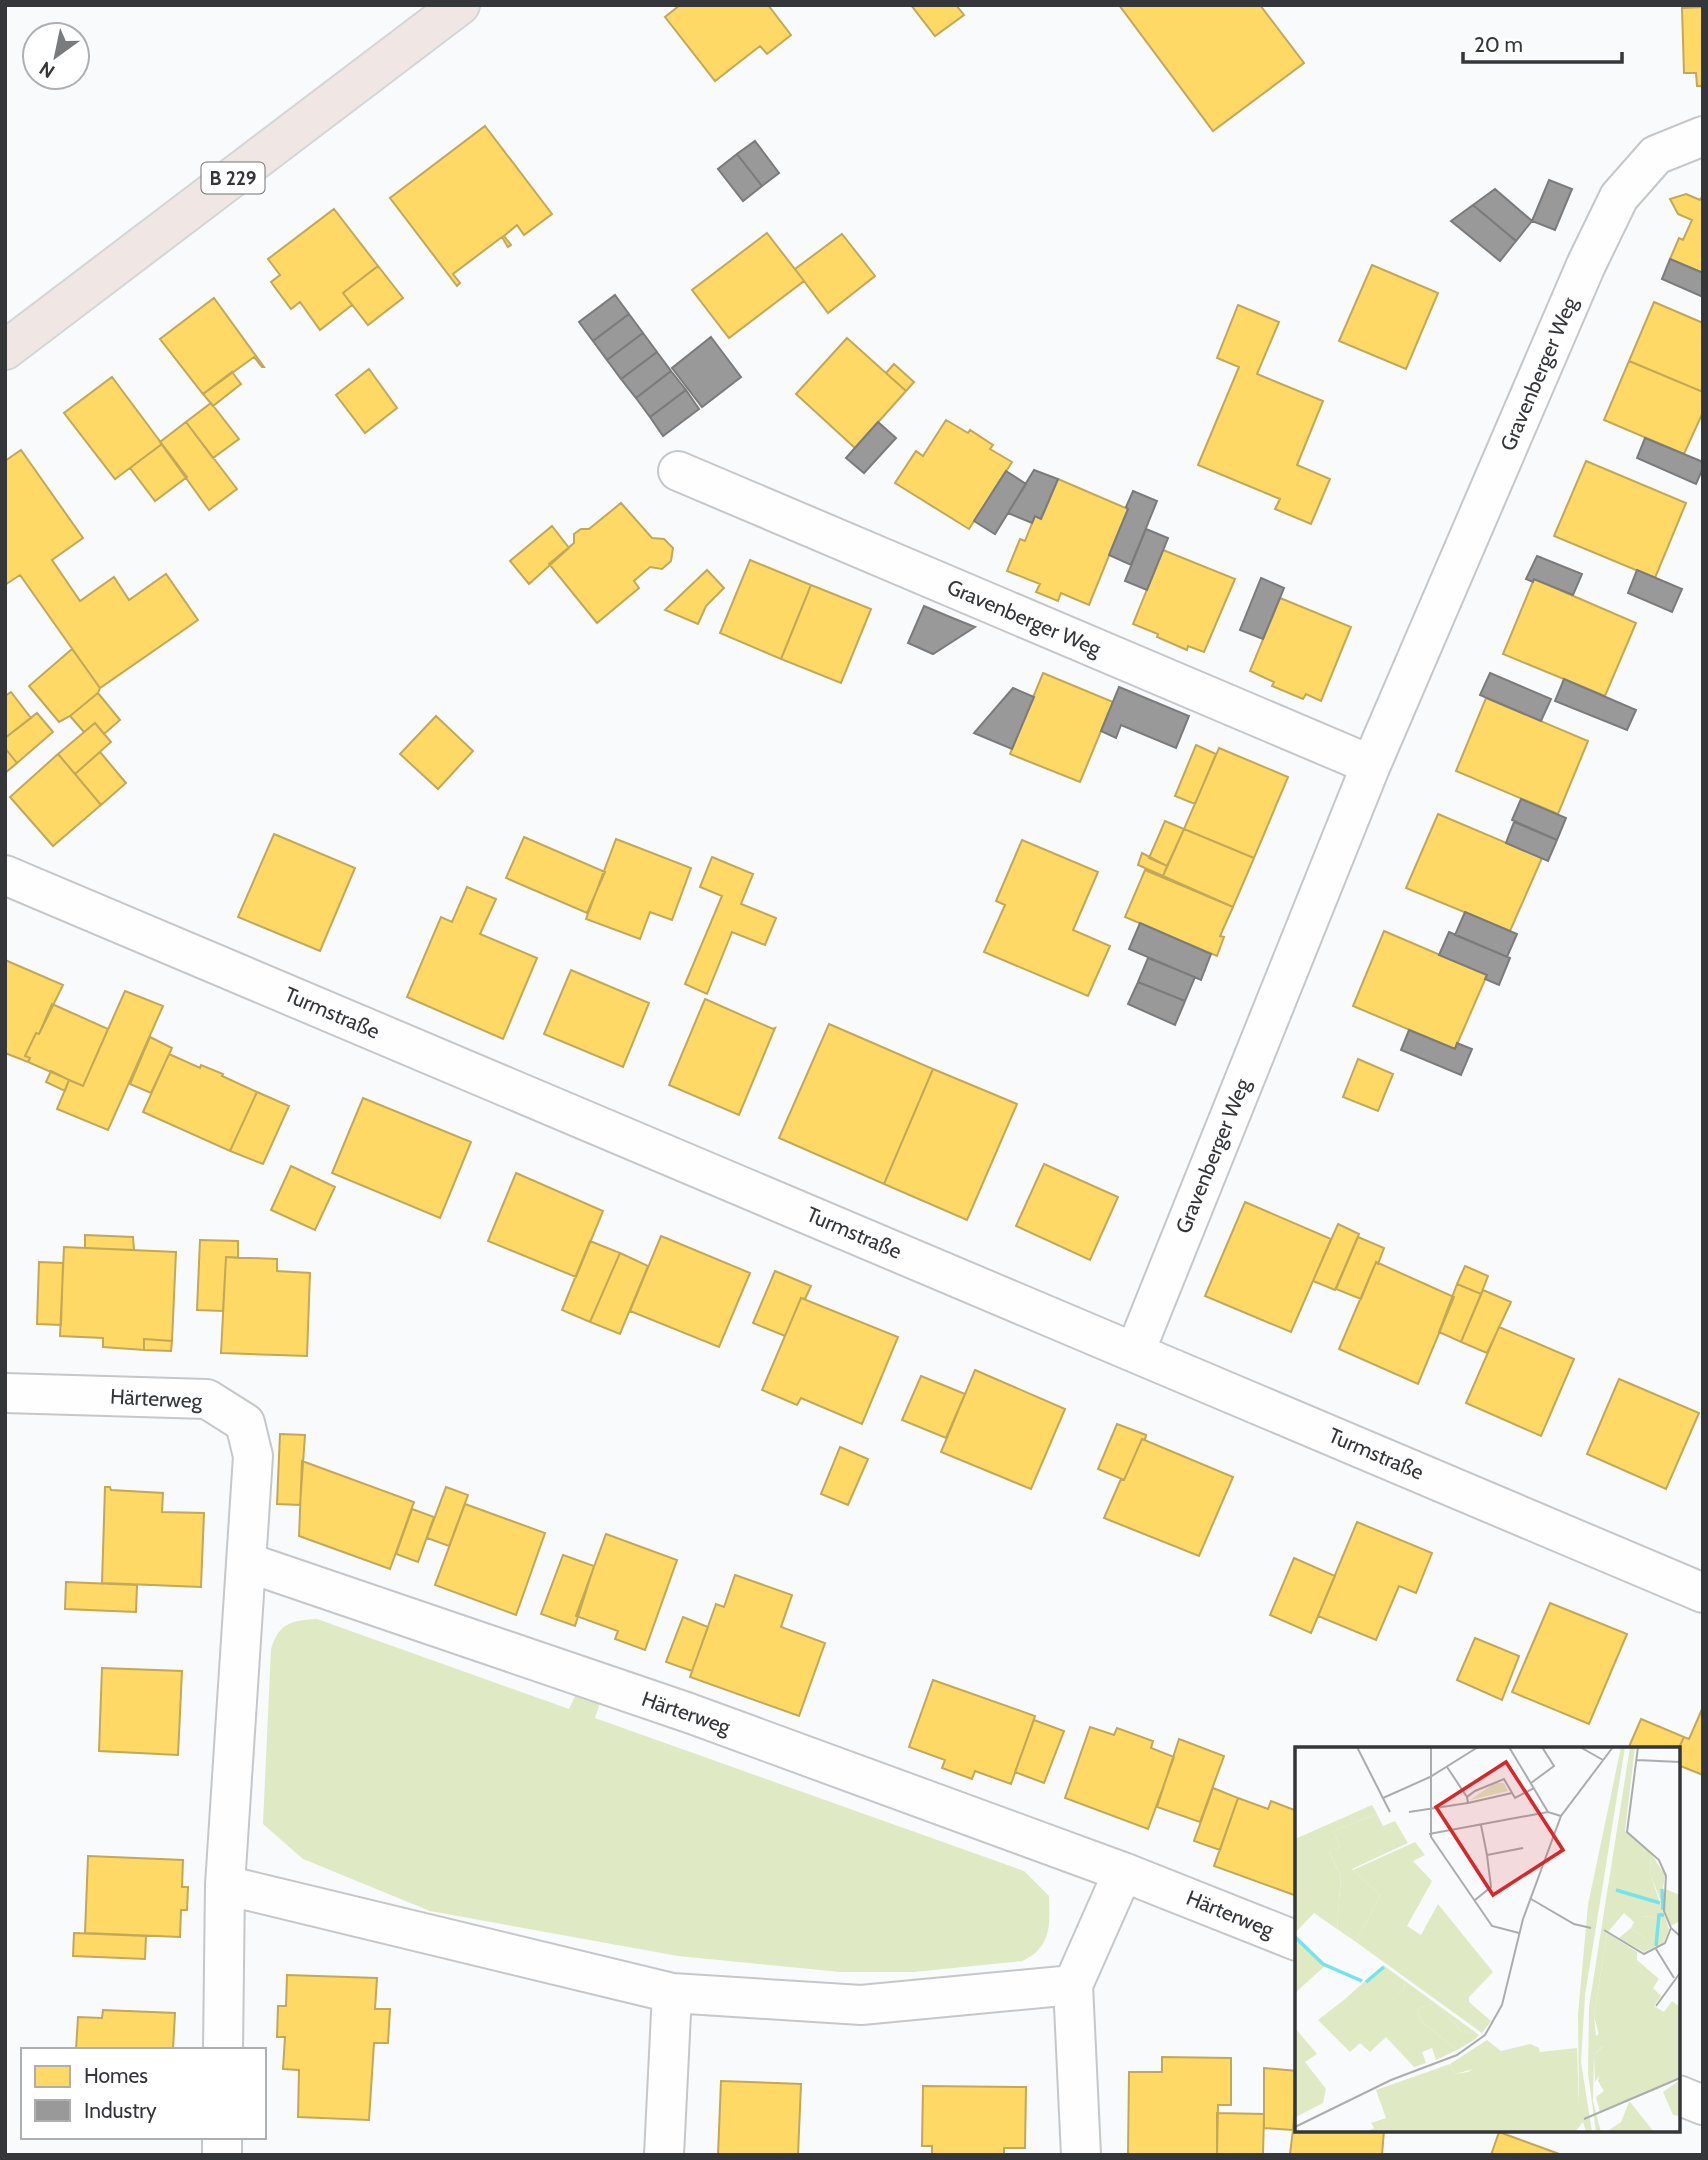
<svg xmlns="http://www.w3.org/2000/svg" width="1708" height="2160" viewBox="0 0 1708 2160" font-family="Cabin,sans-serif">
  <rect width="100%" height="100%" fill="#f8fafc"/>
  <path fill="#dfeac4" d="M317,1619L569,1709L576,1694L600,1703L595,1718L1024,1871L1049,1896C1050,1924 1052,1948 1022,1961L914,1972H840L678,1956L430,1911L303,1859L263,1824L271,1649C279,1623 292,1620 317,1619Z"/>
  <path fill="#ffd966" stroke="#c2a858" stroke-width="2" d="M680,5H768L791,35L767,54L760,46L715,81L665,17Z
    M911,5H956L964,15L935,36Z
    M1119,5H1260L1304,63L1213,131Z
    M1703,7V86H1697L1696,73H1684L1682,8Z
    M485,126L552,214L524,235L517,225L504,236L511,245L508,247L502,237L453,274L460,283L457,286L390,198Z
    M1686,194L1700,200L1703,195V273L1670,259L1679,238L1683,240L1692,220L1678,214L1670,199Z
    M334,209L378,266L343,293L352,305L320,330L300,302L291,309L271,282L280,275L268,259Z
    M767,233L804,281L729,338L692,290Z
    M842,234L875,276L828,313L795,269Z
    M1372,265L1438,293L1406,369L1339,341Z
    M378,266L403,298L368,325L343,293Z
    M214,298L264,367H262L254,357L203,394L160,339Z
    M1654,302L1703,323V392L1629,361Z
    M1238,305L1279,322L1257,374L1323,401L1297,465L1330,479L1311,524L1275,509L1280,499L1198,465L1239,367L1217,358Z
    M847,338L906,391L855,448L796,394Z
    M1629,361L1703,392V412L1684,454L1604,420Z
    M894,364L914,382L906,391L886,373Z
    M369,369L397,408L365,433L336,395Z
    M232,372L241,384L213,406L203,394Z
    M112,377L162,444L115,479L64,413Z
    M211,403L239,439L213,458L186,422Z
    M946,420L968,433L970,430L993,445L990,449L1012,462L969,529L895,483L916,451L923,456Z
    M186,422L237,489L209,510L160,442Z
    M162,444L187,477L155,501L130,468Z
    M21,450L83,538L52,560L80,601L114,577L129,600L166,574L198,620L100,688L20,575L5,585V461Z
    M1586,461L1686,503L1655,578L1554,536Z
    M1058,479L1128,509L1089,605L1061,593L1058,601L1036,592L1040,584L1007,571L1020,539L1025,541L1035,516L1041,519Z
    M621,503L652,538L664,539L673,548L671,561L662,569L650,567L634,581L639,588L597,623L549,564L574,543V534L581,529H589Z
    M552,526L569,548L529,584L510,561Z
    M1163,550L1235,579L1204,652L1188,646L1187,650L1157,637L1158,634L1133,624Z
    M750,560L811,585L781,659L720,633Z
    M707,570L724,588L706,606L698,624L665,610Z
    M1534,579L1636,623L1605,696L1503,654Z
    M811,585L871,609L841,683L781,659Z
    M1280,598L1351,627L1321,701L1306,694L1303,699L1272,686L1274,682L1250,671Z
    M72,649L100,688L98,693L70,716L59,722L29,686Z
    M1043,673L1113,702L1080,782L1010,754Z
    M11,692L31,718L5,738V696Z
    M98,693L120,720L104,734L95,723L84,732L70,716Z
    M1486,698L1588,741L1558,814L1456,771Z
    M37,713L53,732L17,763L5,748V738Z
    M436,716L473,751L438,789L400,754Z
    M95,723L111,742L75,774L58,754Z
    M1196,745L1216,754L1195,804L1175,796Z
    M5,748L17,763L5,773Z
    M1219,748L1288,777L1254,858L1184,829Z
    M100,752L126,783L101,805L75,774Z
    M58,754L101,805L53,846L10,797Z
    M1438,814L1542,858L1510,931L1406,888Z
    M1165,821L1184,829L1167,866L1149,858Z
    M1184,829L1254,858L1233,907L1163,876Z
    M274,834L355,868L320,951L238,917Z
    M524,837L605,872L587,913L506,878Z
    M616,839L691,868L672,920L650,912L640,939L586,919Z
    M1022,840L1098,872L1073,930L1110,946L1088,996L984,952L1005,905L996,901Z
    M1142,853L1167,866L1163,876L1138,865Z
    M712,857L753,874L741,904L776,918L765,945L732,932L707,994L685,984L722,896L700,887Z
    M1145,870L1233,907L1220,936L1224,937L1217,956L1125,917Z
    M467,887L496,899L480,934L537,958L503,1039L407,997L441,917L452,922Z
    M1384,931L1487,975L1455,1049L1353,1006Z
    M5,960L63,985L39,1034L36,1033L25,1056L30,1058L28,1062L5,1053Z
    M571,970L649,1003L623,1067L544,1034Z
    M125,991L163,1006L108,1130L57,1109L69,1080L83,1086Z
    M705,999L773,1029L775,1028L739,1115L669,1085Z
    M52,1004L108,1029L83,1086L28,1062L30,1058L25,1056L36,1033L39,1034Z
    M829,1024L933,1069L884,1184L779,1138Z
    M150,1037L172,1048L151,1093L130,1084Z
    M169,1054L200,1068L201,1065L223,1074L222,1076L257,1092L230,1151L143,1112Z
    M1358,1059L1393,1074L1378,1111L1343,1097Z
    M933,1069L1017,1104L967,1220L884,1184Z
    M51,1071L69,1080L65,1091L46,1082Z
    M257,1092L289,1106L263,1164L230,1151Z
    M363,1098L471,1142L440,1218L332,1173Z
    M1044,1164L1118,1197L1090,1260L1016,1226Z
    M291,1166L335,1187L315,1230L271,1210Z
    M516,1173L603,1211L576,1277L488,1241Z
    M1245,1202L1331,1239L1291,1332L1205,1296Z
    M1338,1224L1359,1234L1335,1290L1313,1281Z
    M85,1235L133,1237L134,1250L85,1248Z
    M661,1236L750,1273L719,1347L630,1311Z
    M1358,1237L1384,1248L1378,1264L1376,1262L1361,1299L1336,1289Z
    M200,1240L238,1241V1258L226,1257L223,1311L197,1310Z
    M590,1241L620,1253L590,1322L562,1310Z
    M64,1247L176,1252L172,1341L144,1339V1350L103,1347V1338L60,1336Z
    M620,1253L648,1266L620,1334L590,1322Z
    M226,1257L277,1259V1271L310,1273L307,1356L221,1353Z
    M39,1262L63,1263L61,1325L37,1324Z
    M1376,1262L1454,1297L1418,1384L1339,1349Z
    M1465,1266L1488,1276L1481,1294L1457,1284Z
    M775,1271L811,1286L805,1299L801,1298L785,1336L753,1323Z
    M1457,1284L1481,1294L1461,1342L1439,1332Z
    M1483,1290L1511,1302L1487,1353L1461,1342Z
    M801,1298L898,1337L862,1424L801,1398L797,1405L762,1390Z
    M1499,1327L1574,1359L1541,1436L1466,1403Z
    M144,1339L172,1341L171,1351L144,1350Z
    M975,1370L1065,1409L1031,1489L941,1452Z
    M921,1376L965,1394L946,1438L902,1420Z
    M1619,1379L1699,1413L1666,1489L1587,1454Z
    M1117,1424L1146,1435L1145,1440L1142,1439L1124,1480L1098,1469Z
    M280,1434L305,1435L300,1505L277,1504Z
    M1142,1439L1233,1477L1199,1556L1104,1518L1121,1479L1124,1480Z
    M840,1447L868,1459L848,1505L821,1494Z
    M302,1461L414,1502L390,1569L299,1536Z
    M105,1487H110L111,1490L163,1493L162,1512L204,1513L201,1587L102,1583Z
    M446,1487L468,1495L449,1546L427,1538Z
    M465,1504L545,1533L516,1615L435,1585Z
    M412,1509L434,1517L418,1562L396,1554Z
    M1357,1522L1432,1553L1416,1593L1399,1586L1376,1640L1318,1616Z
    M606,1534L677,1560L645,1650L615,1639L618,1631L576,1616Z
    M563,1555L594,1566L575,1626L541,1614Z
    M1294,1558L1335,1576L1311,1633L1270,1615Z
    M735,1575L792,1595L781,1627L825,1643L799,1716L690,1677L716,1604L724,1607Z
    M66,1582L137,1585L136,1612L65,1609Z
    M1550,1603L1627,1634L1589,1724L1512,1692Z
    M683,1617L708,1627L692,1671L666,1662Z
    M1475,1638L1519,1656L1502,1700L1457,1680Z
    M102,1668L182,1671L178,1755L99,1751Z
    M933,1680L1035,1716L1011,1784L975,1771L972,1779L942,1768L945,1760L909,1747Z
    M1703,1707V1775L1678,1765V1750L1684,1737L1689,1739Z
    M1641,1719L1684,1737L1678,1750L1628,1749Z
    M1034,1720L1064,1731L1044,1783L1015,1772Z
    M1090,1727L1114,1735L1117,1728L1153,1741L1151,1748L1174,1757L1148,1829L1065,1798Z
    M1179,1739L1224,1756L1200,1822L1157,1807Z
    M1213,1788L1238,1798L1220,1850L1194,1841Z
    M1238,1798L1268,1809L1271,1801L1297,1811V1896L1214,1866Z
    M88,1856L183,1860L182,1887H188L187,1910H181L180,1937L85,1933Z
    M74,1933L146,1936L145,1959L73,1956Z
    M287,1975L377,1978L375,2009H390L388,2043H374L369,2120L298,2117L299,2070L283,2069L285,2037H277L278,2006H286Z
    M103,2010L175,2013L173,2049L76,2050L78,2017L102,2018Z
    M1162,2057L1231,2058V2105H1218L1217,2155H1128L1129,2072H1162Z
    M1264,2068L1297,2071L1293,2130L1264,2128Z
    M721,2081L801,2084L798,2155H718Z
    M923,2086L1026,2087L1025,2148H1004V2155H932V2146H922Z
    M1297,2098V2130H1384L1382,2155L1290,2154Z
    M1217,2113L1264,2114L1263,2155H1217Z
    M1499,2132L1562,2155H1491Z"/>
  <path fill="#999" stroke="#7b7b7c" stroke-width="2" d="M755,141L779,173L762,186L737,154Z
    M737,154L762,186L743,201L718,169Z
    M1549,180L1572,189L1555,230L1532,221Z
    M1495,189L1532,221L1516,241L1473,205Z
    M1473,205L1516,241L1500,261L1451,221Z
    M1670,259L1703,273V297L1662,279Z
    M615,295L629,314L593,341L579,322Z
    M629,314L643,333L607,360L593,341Z
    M643,333L657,352L621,379L607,360Z
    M711,337L741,377L702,407L672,368Z
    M657,352L671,371L636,398L621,379Z
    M671,371L686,390L650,417L636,398Z
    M686,390L699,409L663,436L650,417Z
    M878,422L896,438L864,473L846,458Z
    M1645,438L1703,462V468L1696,484L1637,458Z
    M1034,470L1058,479L1041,519L1035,516L1032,523L1008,513Z
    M1006,471L1026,484L995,534L974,521Z
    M1133,491L1157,501L1131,565L1109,555L1128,509L1126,507Z
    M1146,529L1168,538L1147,590L1125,581Z
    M1537,556L1582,574L1573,595L1534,579L1533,582L1526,579Z
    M1637,570L1682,589L1672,612L1628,593Z
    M1261,578L1284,588L1263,639L1240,630Z
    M924,606L950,617L975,627L933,654L908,643Z
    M1490,673L1551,699L1541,721L1480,695Z
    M1564,679L1636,710L1627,730L1555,701Z
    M1119,687L1189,716L1176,748L1121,725L1116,738L1101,731Z
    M1013,688L1034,697L1012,749L974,733Z
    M1521,799L1566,818L1557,840L1512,820Z
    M1514,822L1557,840L1548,861L1506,843Z
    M1465,912L1517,934L1507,957L1455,935Z
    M1140,923L1211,954L1201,980L1129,949Z
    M1449,932L1510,958L1499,985L1485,979L1487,975L1439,955Z
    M1148,958L1195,977L1185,1001L1138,982Z
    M1138,982L1185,1001L1175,1025L1128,1004Z
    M1409,1030L1455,1049L1457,1043L1472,1049L1461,1075L1401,1050Z"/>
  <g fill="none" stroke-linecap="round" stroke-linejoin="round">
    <g stroke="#c5c7c9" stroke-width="42">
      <path id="minor" d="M678,471L1371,765L1586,265L1619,197L1656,155L1703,136
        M5,875L1703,1593
        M1135,1352L1371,765
        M5,1393L207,1399L245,1423L253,1456L225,1885L672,1993L861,2005L1073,1985L1123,1872L689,1713L246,1562
        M1123,1872L1297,1941
        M1073,1985L1081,2155
        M223,2050L225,1885
        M1678,2095L1703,2105
        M222,2155V2137
        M664,2155L672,1993"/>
    </g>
    <g stroke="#d4d5d7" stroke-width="42">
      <path id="major" d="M5,350L460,5"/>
    </g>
    <use href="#minor" stroke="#fefeff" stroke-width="38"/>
    <use href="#major" stroke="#f0e7e5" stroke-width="38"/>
  </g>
  <g text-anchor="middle" stroke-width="7" stroke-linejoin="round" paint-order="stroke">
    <rect fill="#fff" stroke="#717274" stroke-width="2" x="201.5" y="162.5" width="63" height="31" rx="5"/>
    <g font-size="19" font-weight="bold" fill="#343639">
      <text x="233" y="185">B 229</text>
    </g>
    <g font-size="21" fill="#343639" stroke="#fff">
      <text transform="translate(1539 374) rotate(-67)" y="7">Gravenberger Weg</text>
      <text transform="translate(1024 618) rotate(23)" y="7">Gravenberger Weg</text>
      <text transform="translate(332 1013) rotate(23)" y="7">Turmstraße</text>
      <text transform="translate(1213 1156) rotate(-68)" y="7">Gravenberger Weg</text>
      <text transform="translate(854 1233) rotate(23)" y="7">Turmstraße</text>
      <text transform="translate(156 1399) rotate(3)" y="7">Härterweg</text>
      <text transform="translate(1376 1454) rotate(23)" y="7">Turmstraße</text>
      <text transform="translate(686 1713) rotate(19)" y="7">Härterweg</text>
      <text transform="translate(1230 1914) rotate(22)" y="7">Härterweg</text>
    </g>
  </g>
  <g transform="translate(1295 1747)">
    <rect width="385" height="385" fill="#f8fafc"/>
    <path d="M77,58L82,67L38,84L45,100L34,105L46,129L42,182L19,166L0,186V92ZM120,95L130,108L118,114L137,134L112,179L126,188L143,157L198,225L174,250V255L196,274L187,286L61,195L85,148L58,123ZM355,105L370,128L366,154L356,129ZM370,142L385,148V174L376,179L370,163ZM346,169L366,171L369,195L349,205L324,191L336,181L351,192ZM312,186L342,205V213L364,232L358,241L366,249L359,259L369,265L377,254L385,260V330L363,342L324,299L300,335L299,308L307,300L299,269ZM88,218L110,234L109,243L70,274L50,252ZM140,256L167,285L178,287L179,293L162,303L125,273L123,262ZM0,281L22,307L10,315L31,342L28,356L1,370ZM192,293L206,304L186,320L160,327L155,317ZM385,333V369L378,368L368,345ZM334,355L336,356L359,385H311L326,375Z" fill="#dfeac4"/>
    <path d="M326,0H330L290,248L286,315L297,385H291L288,375L280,385H71L79,381L76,376L91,371L81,343L155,317L160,327L173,325L206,304L235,297L244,301L248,322L284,358L283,267L293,158ZM335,0H340L330,84L355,105L356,129L374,182L369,195L366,171L346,169L355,184L351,192L336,181L339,175L329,166L312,186L299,269L301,289L308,283L315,291L299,308L298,354L306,385H301L293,327L294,260ZM82,67L88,79L100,74L113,96L57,122L85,148L61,195L42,182L46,129L34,105L45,100L38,84ZM0,189L31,218L0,246ZM110,234L184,288L179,293L177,287L167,285L140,256L123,262L125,273L162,303L141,313L137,301L127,305L131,316L119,320L91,290L75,305L65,296L55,305L23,273L50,252L70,273L109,243Z" fill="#dfeac4"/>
    <path d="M324,298L363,342L305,365L301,350L309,344L303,334L305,325Z" fill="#dfeac4"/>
    <path d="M200,36H209L213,44L175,53ZM282,301L284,358L249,360L245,305Z" fill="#dfeac4"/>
    <path fill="none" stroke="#72e5ec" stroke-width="3.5" d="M367,142L368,163M321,143L365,156M0,190L28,217L67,234M361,199L364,168H369M71,235L89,220"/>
    <path fill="none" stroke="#aaacae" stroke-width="2" d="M62,0L95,65M136,0V90L197,179L224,186M214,0L253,65M285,0L308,13M343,0L332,85L364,113L371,129L369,164L376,181L385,189M342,13L385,15M152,20L172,50M236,36L259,19L247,0M217,46L173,56L172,50L180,44L209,32L220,51L239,41M88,51L135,30L183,0M114,65L173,56M186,78L192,108M134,87L253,65L266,69M236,152L279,177L296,181M180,153L196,140L192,108L228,101M309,183L349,207L370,196L376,181M361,202L379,231M361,259L385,226M289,372L385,331M0,380L96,333L162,308L190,288L207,258L228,172L266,69L318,0"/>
    <path fill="#d62828" fill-opacity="0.15" stroke="#d62828" stroke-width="3.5" d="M211,15L268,103L198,148L141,60Z"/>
    <rect width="385" height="385" fill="none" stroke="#343639" stroke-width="3.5"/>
  </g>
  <rect width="1708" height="2160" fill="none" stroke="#343639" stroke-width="14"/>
  <rect x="21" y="2048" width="245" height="91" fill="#ffffff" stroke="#aeafb0" stroke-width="2"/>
  <rect x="35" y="2066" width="35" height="21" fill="#ffd966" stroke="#aeafb0" stroke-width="2"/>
  <text x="84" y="2083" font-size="21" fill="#343639">Homes</text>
  <rect x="35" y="2100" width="35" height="21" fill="#999999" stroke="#aeafb0" stroke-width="2"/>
  <text x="84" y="2118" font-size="21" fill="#343639">Industry</text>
  <g transform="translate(56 56) rotate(213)"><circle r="33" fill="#ffffff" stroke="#aeafb0" stroke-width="2"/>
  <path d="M0-5L12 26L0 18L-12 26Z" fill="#797b7d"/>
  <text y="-10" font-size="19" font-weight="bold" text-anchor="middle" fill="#343639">N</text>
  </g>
  <path d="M1463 52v10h159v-10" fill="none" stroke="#343639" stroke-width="3.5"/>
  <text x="1474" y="52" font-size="21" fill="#343639" stroke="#ffffff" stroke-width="5" paint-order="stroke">20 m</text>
</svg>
